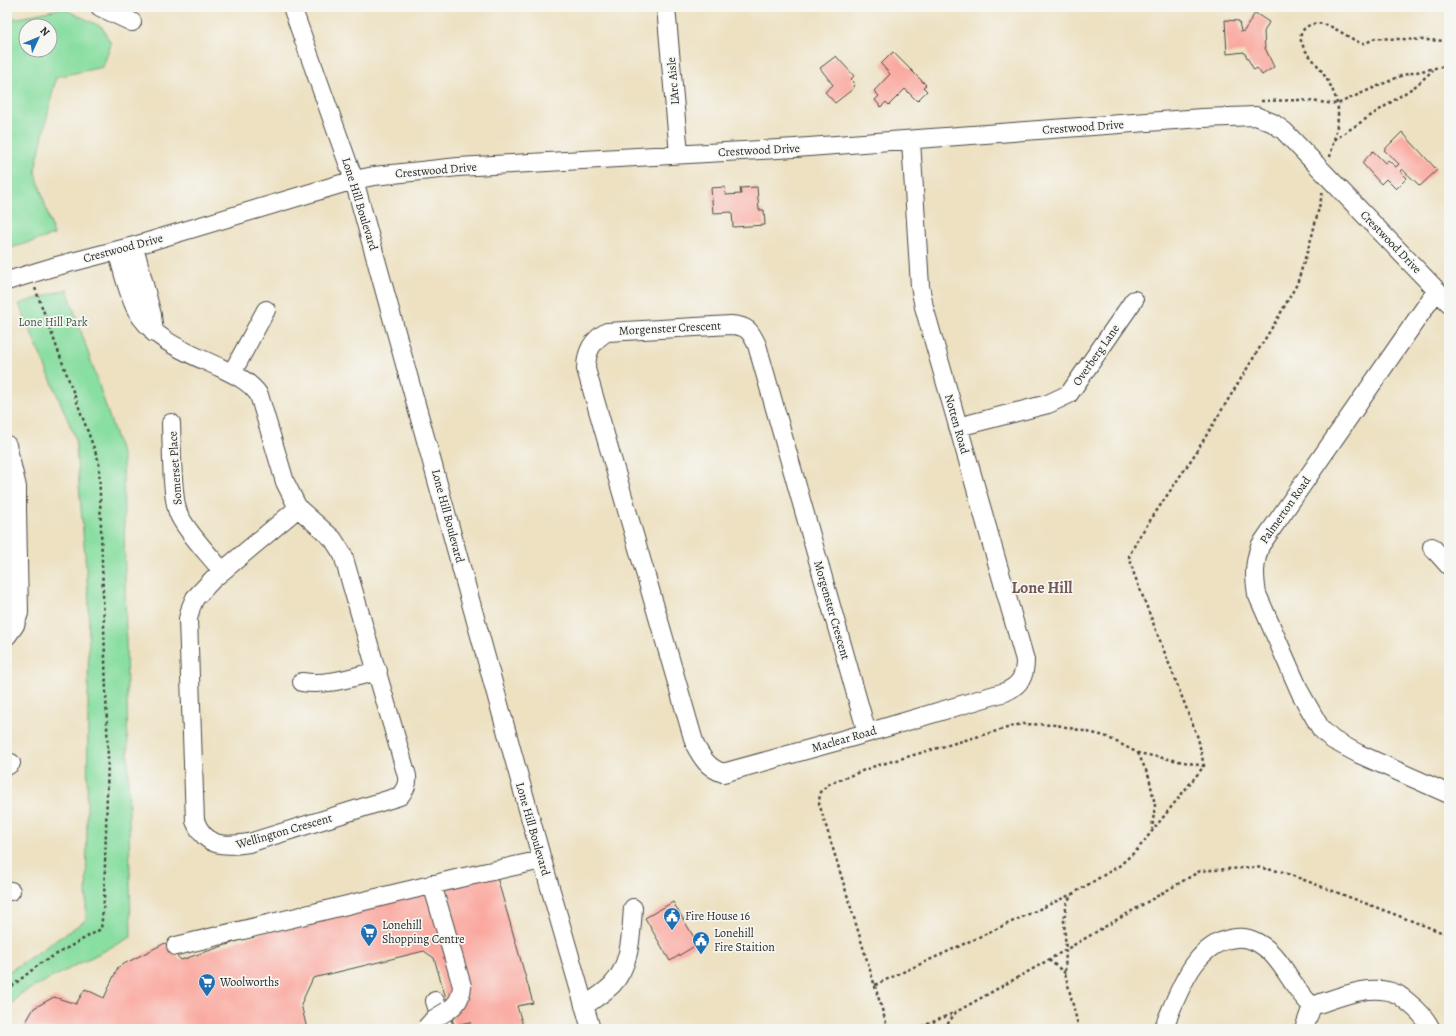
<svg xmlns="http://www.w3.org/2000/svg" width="1456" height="1036" viewBox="0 0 1456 1036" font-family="Alegreya,serif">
  <rect width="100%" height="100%" fill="#f6f6f2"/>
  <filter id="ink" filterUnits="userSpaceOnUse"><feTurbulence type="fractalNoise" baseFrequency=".025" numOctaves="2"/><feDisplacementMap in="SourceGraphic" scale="8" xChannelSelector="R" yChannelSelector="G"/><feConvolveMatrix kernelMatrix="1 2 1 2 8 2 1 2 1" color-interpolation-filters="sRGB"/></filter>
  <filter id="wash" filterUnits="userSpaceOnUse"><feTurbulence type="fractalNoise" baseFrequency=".012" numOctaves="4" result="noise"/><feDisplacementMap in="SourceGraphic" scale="16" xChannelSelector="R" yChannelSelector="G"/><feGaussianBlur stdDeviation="0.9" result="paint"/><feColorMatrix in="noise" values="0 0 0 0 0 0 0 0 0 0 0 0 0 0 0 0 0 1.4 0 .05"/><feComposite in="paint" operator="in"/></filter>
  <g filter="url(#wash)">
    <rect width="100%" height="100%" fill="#ede1c2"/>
    <path fill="#89dea1" stroke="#5a8466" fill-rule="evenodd" d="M7,8L15,19L62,8L102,27L111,44L103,67L56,77L35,170L54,235L7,249ZM26,26H50V50H26Z
      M67,289L123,458L131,937L20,994L7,1010V973L86,920L89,603L75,437L19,304Z"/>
    <g id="blocks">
      <path fill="#faa89f" d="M1255,13L1269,22L1264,32L1265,48L1274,67L1262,75L1257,68L1254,70L1244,52L1227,54L1225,20L1239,21L1241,32L1244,31Z
        M893,52L926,85L923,87L927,91L917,101L905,89L889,105L886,102L881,107L875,100L879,96L874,91L890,74L881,64Z
        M836,56L854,76L851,79L854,82L853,89L835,103L825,92L833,85L820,68Z
        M1402,132L1437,170L1420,186L1402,169L1400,171L1407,178L1396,189L1386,179L1381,184L1362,163L1373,151L1385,163L1388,160L1396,167L1399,164L1384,150Z
        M725,187L726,195L741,194L740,188L757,187L759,210H764L765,225L733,227L732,212L713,213L711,188Z
        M496,874L533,1003L517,1006L524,1029H471L470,1022L454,1025L434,958L424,951L313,978L301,1004L307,1029H22L34,1008L54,997L76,1004L85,989L104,998L118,967L165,943L181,960L265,932Z
        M673,902L698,944L670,961L645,918Z"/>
    </g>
  </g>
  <g filter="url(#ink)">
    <use href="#blocks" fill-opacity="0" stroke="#484642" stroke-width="1"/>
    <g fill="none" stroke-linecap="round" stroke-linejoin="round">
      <g stroke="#484642" stroke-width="20">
        <path id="minor" d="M100,7L132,22
          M292,7L354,180L542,860L591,1029
          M666,7L679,154
          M134,246L152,315L154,333
          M117,251C123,270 127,291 136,309C152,340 189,353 219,367C233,374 250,381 259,395L285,482L298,508L333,539L343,555L407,776C408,785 405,789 400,796L249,843C223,847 206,847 195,821L188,619L191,607L195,598L213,579L298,508
          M7,281L53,267L134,246L354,180L374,176L458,167L795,148L1202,118L1256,116L1273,123L1284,131L1449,303
          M1437,290L1260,546C1254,564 1254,575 1257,594L1301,694L1321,729L1333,740L1359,754L1449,794
          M232,373L266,310
          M171,423C172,444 171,498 179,515C189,535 208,553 222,571
          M958,427L1048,404L1069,394L1134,300
          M7,445L17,487V509
          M7,508L17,509L19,613L15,625L7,636
          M1432,547L1449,566
          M302,682C328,686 352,677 378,671
          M867,733L757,345C750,330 747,326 731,325L607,332C592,340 586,352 586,369L695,745C702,758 708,768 723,773L867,733L1005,692C1020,685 1025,677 1025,660L924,307L920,286L911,141
          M7,766L11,763
          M432,884L462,986C461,998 457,1005 447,1011
          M7,891H11
          M176,946L460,878L542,860
          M435,1001L444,1029
          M584,1006C593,1000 604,993 612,985C631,965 631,934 633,908
          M1163,1029C1178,995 1193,942 1236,938C1250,936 1264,945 1273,955C1288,971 1295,991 1312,1006C1338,998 1370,982 1397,994C1401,996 1405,1000 1409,1003C1418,1010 1426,1019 1431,1029
          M1304,1029L1312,1006"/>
      </g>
      <path stroke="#484642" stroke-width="2.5" stroke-dasharray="3 3" stroke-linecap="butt" d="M1261,101L1300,100L1337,104L1403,75L1449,65
        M1334,140L1417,85L1433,70
        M1330,157C1333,142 1341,119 1337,103C1334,89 1323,72 1314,61C1310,56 1305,51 1303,46C1295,31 1309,21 1323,24C1336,27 1348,38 1361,43H1366L1375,38L1449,41
        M1138,753L1149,777L1155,805L1152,829
        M1049,960L1065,973
        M875,985L1072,894
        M7,990L41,963L101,929L104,900L108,758L99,462L35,288
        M888,1029L819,803L820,792L829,784L872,767L1021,724L1057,725L1105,736L1138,753L1204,766
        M916,1029L956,1012
        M944,1029L956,1012L1038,966L1200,871L1256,867L1283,872L1449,935
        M1079,1029L1065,973L1066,950L1064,921L1067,901L1074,893L1119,866L1137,850L1204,766L1198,738L1134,574L1129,556L1139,537L1195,454L1279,316L1297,284L1312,236L1323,191"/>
      <use href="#minor" stroke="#fff" stroke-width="18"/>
      <g stroke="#484642" stroke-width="20" stroke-linecap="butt">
        <path id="minor-bridge" d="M426,1028L434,1019L447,1011"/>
      </g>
      <use href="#minor-bridge" stroke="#fff" stroke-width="18"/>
    </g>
  </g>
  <defs>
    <g id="civic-pin" transform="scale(0.9)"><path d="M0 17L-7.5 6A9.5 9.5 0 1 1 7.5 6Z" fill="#1f6fb2" stroke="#f6f6f2"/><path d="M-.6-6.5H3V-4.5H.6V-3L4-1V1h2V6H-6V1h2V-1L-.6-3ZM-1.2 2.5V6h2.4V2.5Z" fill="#fff"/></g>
    <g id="supermarket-pin" transform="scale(0.9)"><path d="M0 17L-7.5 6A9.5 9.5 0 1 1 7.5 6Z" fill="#1f6fb2" stroke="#f6f6f2"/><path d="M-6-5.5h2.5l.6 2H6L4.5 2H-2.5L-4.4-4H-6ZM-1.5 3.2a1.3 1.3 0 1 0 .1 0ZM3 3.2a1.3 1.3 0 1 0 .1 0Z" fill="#fff"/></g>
  </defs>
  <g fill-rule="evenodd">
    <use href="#civic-pin" x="672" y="916"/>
    <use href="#supermarket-pin" x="369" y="932"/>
    <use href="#civic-pin" x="701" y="940"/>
    <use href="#supermarket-pin" x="207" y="982"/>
  </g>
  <g text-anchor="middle" stroke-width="3.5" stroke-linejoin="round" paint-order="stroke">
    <g font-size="12" fill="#2b2b2b" stroke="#f6f6f2">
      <text transform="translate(673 81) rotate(-95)" y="4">L'Arc Aisle</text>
      <text transform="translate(1083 127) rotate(-4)" y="4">Crestwood Drive</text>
      <text transform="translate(759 150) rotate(-3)" y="4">Crestwood Drive</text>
      <text transform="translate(436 170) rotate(-5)" y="4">Crestwood Drive</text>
      <text transform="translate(360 204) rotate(73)" y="4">Lone Hill Boulevard</text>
      <text transform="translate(1391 242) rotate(46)" y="4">Crestwood Drive</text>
      <text transform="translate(123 248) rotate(-15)" y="4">Crestwood Drive</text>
      <text transform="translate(670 328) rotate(-3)" y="4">Morgenster Crescent</text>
      <text transform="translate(1096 355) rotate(-55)" y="4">Overberg Lane</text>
      <text transform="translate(957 424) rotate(74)" y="4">Notten Road</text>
      <text transform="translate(175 468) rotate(-94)" y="4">Somerset Place</text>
      <text transform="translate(1285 510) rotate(-55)" y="4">Palmerton Road</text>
      <text transform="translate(448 516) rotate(75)" y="4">Lone Hill Boulevard</text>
      <text transform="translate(832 610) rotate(74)" y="4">Morgenster Crescent</text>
      <text transform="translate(844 739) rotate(-16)" y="4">Maclear Road</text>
      <text transform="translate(533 829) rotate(74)" y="4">Lone Hill Boulevard</text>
      <text transform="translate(284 831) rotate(-16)" y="4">Wellington Crescent</text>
    </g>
    <g font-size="12" fill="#425848" stroke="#f6f6f2">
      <text x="53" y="326">Lone Hill Park</text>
    </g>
    <g font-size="12" fill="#2b2b2b" stroke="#f6f6f2" text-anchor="start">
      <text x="685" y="920">Fire House 16</text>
      <text x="382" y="929">Lonehill<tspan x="382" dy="14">Shopping Centre</tspan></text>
      <text x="714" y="937">Lonehill<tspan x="714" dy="14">Fire Staition</tspan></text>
      <text x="220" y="986">Woolworths</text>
    </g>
    <g font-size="16" font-weight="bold" fill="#735754" stroke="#f6f6f2">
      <text x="1042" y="593">Lone Hill</text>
    </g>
  </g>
  <rect width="1456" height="1036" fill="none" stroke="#f6f6f2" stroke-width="24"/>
  <g transform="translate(38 38) rotate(46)"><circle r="19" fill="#f6f6f2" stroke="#a5a5a2"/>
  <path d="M0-3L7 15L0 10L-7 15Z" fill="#1f6fb2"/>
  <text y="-6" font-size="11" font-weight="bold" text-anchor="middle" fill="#2b2b2b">N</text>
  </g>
</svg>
